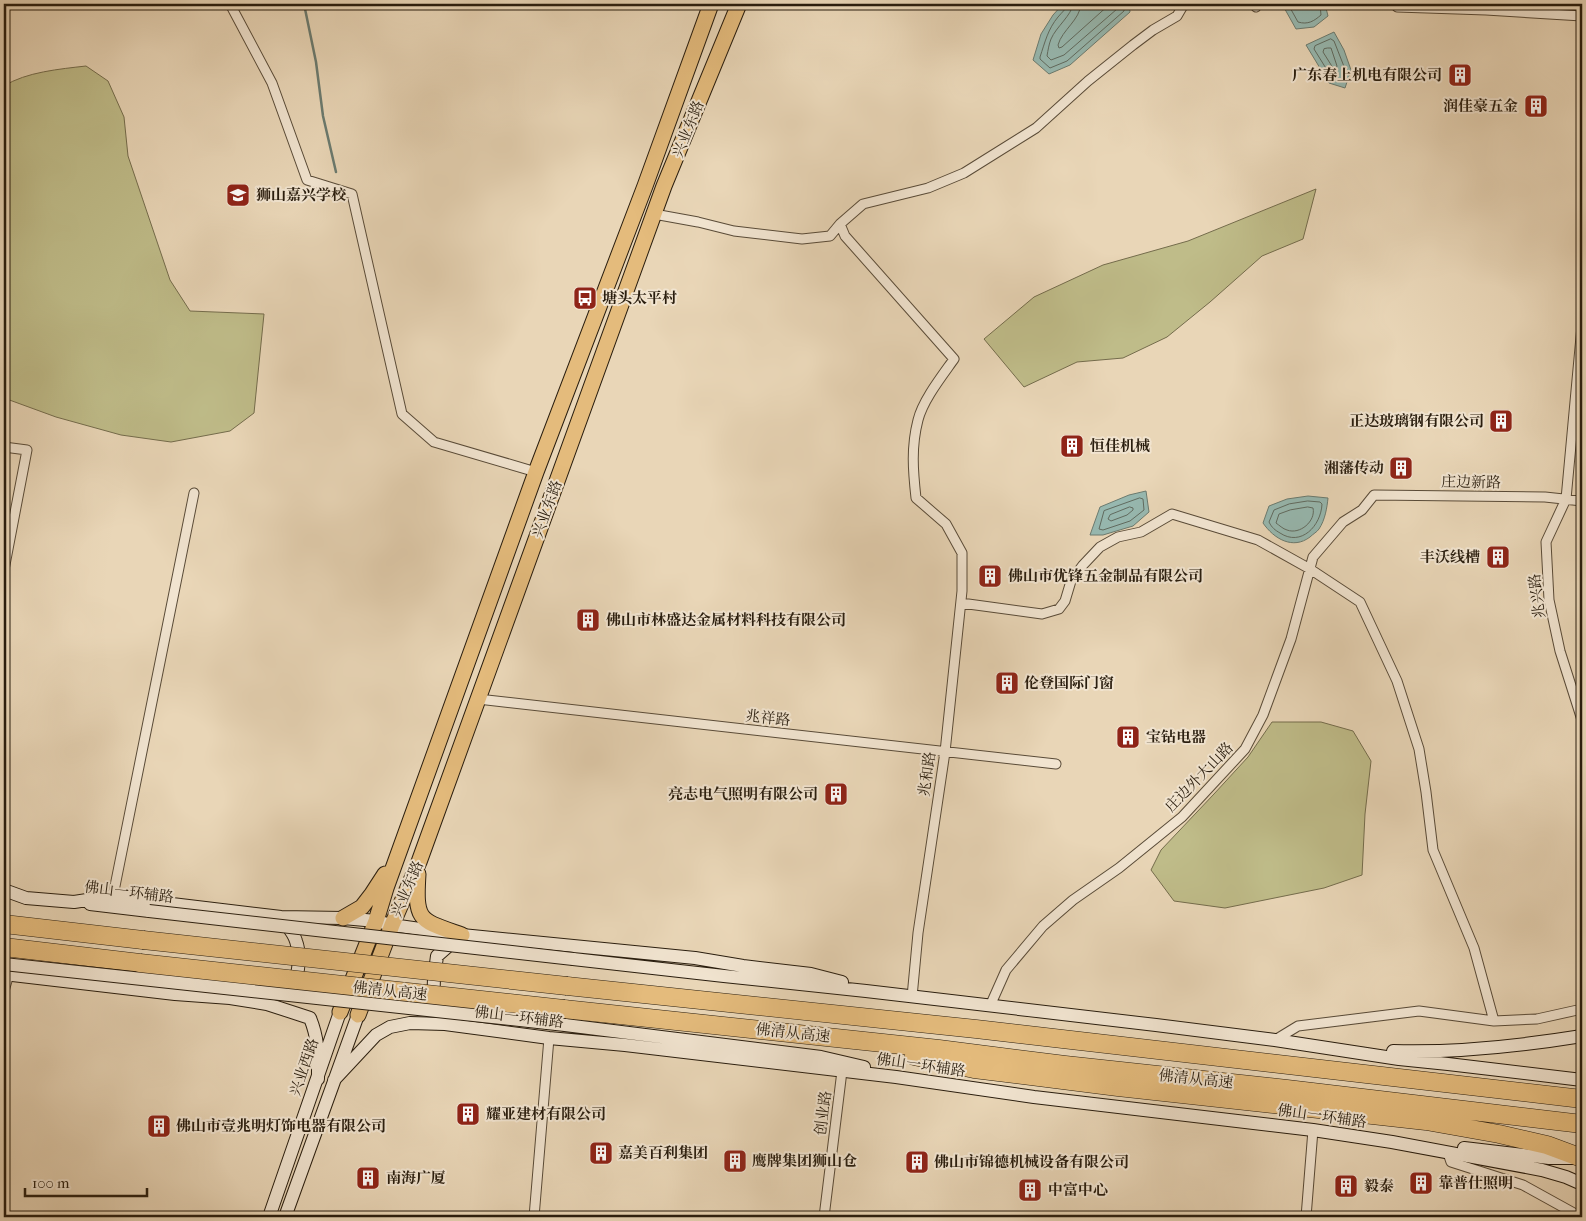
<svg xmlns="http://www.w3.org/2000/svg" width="1586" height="1221" viewBox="0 0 1586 1221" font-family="'IM FELL French Canon','Noto Serif SC',serif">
  <rect width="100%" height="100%" fill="#e9d6b7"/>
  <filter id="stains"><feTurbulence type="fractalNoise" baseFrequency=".004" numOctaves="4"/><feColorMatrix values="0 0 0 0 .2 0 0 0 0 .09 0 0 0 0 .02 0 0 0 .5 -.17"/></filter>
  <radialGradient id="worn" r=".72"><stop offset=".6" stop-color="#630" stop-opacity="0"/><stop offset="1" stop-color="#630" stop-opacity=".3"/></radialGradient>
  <path fill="#bfbc89" stroke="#746c4c" d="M86,66L108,81L124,117L128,156L170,280L190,311L264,314L254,413L230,431L171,442L121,435L56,417L4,398V86C26,72 60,69 86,66Z
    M1316,189L1303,239L1262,256L1210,302L1167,337L1123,358L1077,362L1024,387L984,339L1034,297L1103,265L1188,241Z
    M1272,722H1321L1353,731L1371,761L1365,814L1362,875L1324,888L1225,908L1174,901L1151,870L1161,850L1214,794L1248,757Z"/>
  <path fill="#97b9b1" stroke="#6b7b70" d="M1063,4H1129L1130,12L1070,65L1049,74L1033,60L1041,34L1053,15Z
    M1282,4H1325L1328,16L1314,27L1296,29Z
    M1334,32L1344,50L1351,70L1345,88L1329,83L1306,45Z
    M1146,491L1149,512L1133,526L1103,535H1090L1100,507L1129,495Z
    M1308,496L1328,498C1327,508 1325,520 1319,529C1317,532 1313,534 1310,537C1293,550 1274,539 1263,523L1269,506L1287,499Z"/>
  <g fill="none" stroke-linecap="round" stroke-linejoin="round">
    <path stroke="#606b60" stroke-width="1" d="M1067,4C1066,10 1062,12 1058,17C1048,29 1045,42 1040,57V59L1050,68L1067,61L1124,11V4
      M1073,4C1072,15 1056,27 1051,39C1049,44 1048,50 1047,56L1051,60L1064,55L1117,9L1118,4
      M1081,4C1080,20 1062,30 1058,45L1059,48L1062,47L1110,4
      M1288,4L1298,22C1308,25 1314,21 1321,15L1320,4
      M1331,39L1334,41L1345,69L1341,81L1332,78L1314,49L1315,46Z
      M1328,48H1331L1337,66L1336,69L1333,68L1323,52L1324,49Z
      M1140,498L1143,499L1144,510L1130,521L1103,530L1099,529L1104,511Z
      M1308,501L1320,502L1322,504C1321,526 1301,547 1280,533C1275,530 1272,528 1269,522L1274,510L1289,504Z
      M1130,507L1133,508V510L1127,515L1111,521L1108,519L1110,515Z
      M1308,507L1313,508C1316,521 1300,535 1287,530C1283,529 1279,525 1276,523L1279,514L1290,510Z"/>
    <path stroke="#6b7b70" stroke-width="2.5" d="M304,4L316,62L323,116L336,172"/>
    <g stroke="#594b38" stroke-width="11">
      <path id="street" d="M230,4L272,83L307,180L352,194L402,414L434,442L536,472
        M1255,4L1256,7
        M1397,7L1486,10L1582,16
        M654,214L698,222L734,231L802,239L830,236L840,224L863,204L928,188L964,173L1036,128L1088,81L1133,45L1153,30L1177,16L1184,4
        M840,224L845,236L954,359C942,376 923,400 918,420C911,447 913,471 916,498L946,524L962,553V591L945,752L918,933L912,997
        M1582,326L1566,499L1546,542L1549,600L1560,651L1582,720
        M4,447L27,450L4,570
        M961,603L1042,614L1059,609L1065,601L1071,581L1083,565L1100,547L1118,537L1141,532L1172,514L1258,540L1310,569L1360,602L1397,681L1419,749L1426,792L1433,850L1474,948L1494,1021
        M478,699L1056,764
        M113,896L194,493
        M4,991L9,974
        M990,1006L1006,970L1043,926L1073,900L1119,868L1182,817L1245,749L1263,715L1291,639L1313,557L1343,522L1362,510L1374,495L1545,497L1582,501
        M1275,1040L1298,1026L1419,1011L1494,1021L1537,1019L1582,1009
        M1448,1153L1451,1162L1523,1185L1581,1217
        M534,1217L549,1038
        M824,1217L842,1071
        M1306,1217L1313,1130"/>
    </g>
    <g stroke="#291d0e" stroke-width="14">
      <path id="secondary" d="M4,890L26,898L74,902L113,896L147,901L281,917L343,918L376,921L392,925L462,935L695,958L743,966L811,974L842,982
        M90,904L149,911
        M283,920C288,927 294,934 296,941C301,955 299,973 293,985
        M573,959L724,976L866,991L1156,1025L1275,1040L1399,1059L1448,1064L1582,1080
        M4,974L175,994L230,998L267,1004L310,1018C319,1040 318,1057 318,1079
        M433,1003L434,979L437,956L454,941
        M565,1025L821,1057L864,1067
        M1393,1051C1457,1053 1520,1046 1582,1036
        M334,1080L376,1035L390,1027L410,1023L445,1024L549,1038L625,1045L896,1077L1034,1097L1313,1130L1392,1142L1542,1170L1566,1177L1582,1184
        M1464,1148L1549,1158H1574
        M269,1217L340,1012
        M285,1217L358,1015"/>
    </g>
    <g stroke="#291d0e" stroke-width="17">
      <path id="primary" d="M418,874C415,922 419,920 462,935
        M343,918L362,907L372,894L385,874
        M340,1012L376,921L386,888L536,472L645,186L711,4
        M358,1015L392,925L419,862L664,186L739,4"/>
    </g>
    <g stroke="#291d0e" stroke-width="19">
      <path id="highway" d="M4,924L143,940
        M4,947L140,963
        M567,986L976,1029L1582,1099
        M564,1009L939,1049L1065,1065L1287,1089L1582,1124
        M914,1056L974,1069L1118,1087L1426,1121L1499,1134L1547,1145L1582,1158"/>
    </g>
    <use href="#street" stroke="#f1e4d0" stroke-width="9"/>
    <use href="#secondary" stroke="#f1e4d0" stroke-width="12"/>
    <use href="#primary" stroke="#e4bb7c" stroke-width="15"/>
    <use href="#highway" stroke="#e4bb7c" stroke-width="18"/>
    <g stroke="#291d0e" stroke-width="14" stroke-linecap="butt">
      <path id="secondary-bridge" d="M149,911L573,959
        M4,964L565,1025"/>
    </g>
    <g stroke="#291d0e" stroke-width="19" stroke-linecap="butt">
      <path id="highway-bridge" d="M143,940L567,986
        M140,963L564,1009"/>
    </g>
    <use href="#secondary-bridge" stroke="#f1e4d0" stroke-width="12"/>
    <use href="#highway-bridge" stroke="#e4bb7c" stroke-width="18"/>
  </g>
  <defs>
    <g id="building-square" transform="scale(1.25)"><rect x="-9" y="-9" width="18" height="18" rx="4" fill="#8f2418" stroke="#f1e4d0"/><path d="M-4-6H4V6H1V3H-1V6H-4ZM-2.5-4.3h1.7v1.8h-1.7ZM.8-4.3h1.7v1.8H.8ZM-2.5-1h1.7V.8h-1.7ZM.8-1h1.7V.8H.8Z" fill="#fff"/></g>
    <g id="school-square" transform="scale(1.25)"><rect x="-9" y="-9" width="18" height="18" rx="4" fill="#8f2418" stroke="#f1e4d0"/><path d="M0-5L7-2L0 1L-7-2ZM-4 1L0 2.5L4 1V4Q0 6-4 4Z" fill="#fff"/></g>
    <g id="bus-square" transform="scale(1.25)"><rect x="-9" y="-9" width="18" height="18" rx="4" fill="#8f2418" stroke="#f1e4d0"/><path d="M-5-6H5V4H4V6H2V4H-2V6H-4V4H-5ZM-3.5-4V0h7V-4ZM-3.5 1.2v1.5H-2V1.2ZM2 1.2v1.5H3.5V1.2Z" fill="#fff"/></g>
  </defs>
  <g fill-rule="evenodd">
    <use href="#building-square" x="1460" y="75"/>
    <use href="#building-square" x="1536" y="106"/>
    <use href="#school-square" x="238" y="195"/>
    <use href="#bus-square" x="585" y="298"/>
    <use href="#building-square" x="1501" y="421"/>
    <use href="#building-square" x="1072" y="446"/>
    <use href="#building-square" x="1401" y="468"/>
    <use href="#building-square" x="1498" y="557"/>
    <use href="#building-square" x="990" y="576"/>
    <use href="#building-square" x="588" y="620"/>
    <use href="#building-square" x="1007" y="683"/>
    <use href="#building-square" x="1128" y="737"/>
    <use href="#building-square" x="836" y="794"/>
    <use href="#building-square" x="468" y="1114"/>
    <use href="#building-square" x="159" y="1126"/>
    <use href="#building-square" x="601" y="1153"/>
    <use href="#building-square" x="735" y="1161"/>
    <use href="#building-square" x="917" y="1162"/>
    <use href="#building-square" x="368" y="1178"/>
    <use href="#building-square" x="1421" y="1183"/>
    <use href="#building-square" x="1346" y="1186"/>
    <use href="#building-square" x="1030" y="1190"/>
  </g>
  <g text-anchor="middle" stroke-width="4" stroke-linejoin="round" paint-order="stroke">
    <g font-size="15" font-weight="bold" fill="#291d0e" stroke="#f1e4d0" text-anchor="start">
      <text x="1442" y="80" text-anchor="end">广东春上机电有限公司</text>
      <text x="1518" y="111" text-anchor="end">润佳豪五金</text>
      <text x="256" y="200">狮山嘉兴学校</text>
      <text x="602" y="303">塘头太平村</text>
      <text x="1484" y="426" text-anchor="end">正达玻璃钢有限公司</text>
      <text x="1090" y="451">恒佳机械</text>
      <text x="1384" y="473" text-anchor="end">湘藩传动</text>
      <text x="1480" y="562" text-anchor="end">丰沃线槽</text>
      <text x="1008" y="581">佛山市优锋五金制品有限公司</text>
      <text x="606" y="625">佛山市林盛达金属材料科技有限公司</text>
      <text x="1024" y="688">伦登国际门窗</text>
      <text x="1146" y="742">宝钻电器</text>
      <text x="818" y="799" text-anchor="end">亮志电气照明有限公司</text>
      <text x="486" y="1119">耀亚建材有限公司</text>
      <text x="176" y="1131">佛山市壹兆明灯饰电器有限公司</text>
      <text x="618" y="1158">嘉美百利集团</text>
      <text x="752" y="1166">鹰牌集团狮山仓</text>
      <text x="934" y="1167">佛山市锦德机械设备有限公司</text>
      <text x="386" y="1183">南海广厦</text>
      <text x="1438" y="1188">靠普仕照明</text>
      <text x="1364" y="1191">毅泰</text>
      <text x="1048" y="1195">中富中心</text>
    </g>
    <g font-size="15" fill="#291d0e" stroke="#f1e4d0">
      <text transform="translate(688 129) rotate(-68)" y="5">兴业东路</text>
      <text transform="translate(1471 482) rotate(1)" y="5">庄边新路</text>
      <text transform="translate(547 509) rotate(-70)" y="5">兴业东路</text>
      <text transform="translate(1537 596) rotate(-97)" y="5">兆兴路</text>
      <text transform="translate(768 718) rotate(6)" y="5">兆祥路</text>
      <text transform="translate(927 774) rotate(-82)" y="5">兆和路</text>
      <text transform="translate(1199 777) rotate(-46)" y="5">庄边外大山路</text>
      <text transform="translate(407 889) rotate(-67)" y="5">兴业东路</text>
      <text transform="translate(129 892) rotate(7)" y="5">佛山一环辅路</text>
      <text transform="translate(390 991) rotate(6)" y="5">佛清从高速</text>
      <text transform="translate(519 1017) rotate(7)" y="5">佛山一环辅路</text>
      <text transform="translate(793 1033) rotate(6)" y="5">佛清从高速</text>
      <text transform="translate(921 1065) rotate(8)" y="5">佛山一环辅路</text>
      <text transform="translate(304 1067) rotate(-71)" y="5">兴业西路</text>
      <text transform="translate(1196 1079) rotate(6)" y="5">佛清从高速</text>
      <text transform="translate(823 1113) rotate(-83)" y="5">创业路</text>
      <text transform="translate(1322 1116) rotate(8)" y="5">佛山一环辅路</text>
    </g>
  </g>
  <rect width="1586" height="1221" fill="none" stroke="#e9d6b7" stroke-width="20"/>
  <rect x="5" y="5" width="1576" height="1211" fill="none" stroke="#291d0e" stroke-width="2.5"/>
  <rect x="10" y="10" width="1566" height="1201" fill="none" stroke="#291d0e"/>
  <path d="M25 1188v8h122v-8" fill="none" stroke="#291d0e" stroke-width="2.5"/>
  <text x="32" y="1188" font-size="15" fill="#291d0e" stroke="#f1e4d0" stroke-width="4" paint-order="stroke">100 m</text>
  <rect width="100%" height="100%" filter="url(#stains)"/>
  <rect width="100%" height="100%" fill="url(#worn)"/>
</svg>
